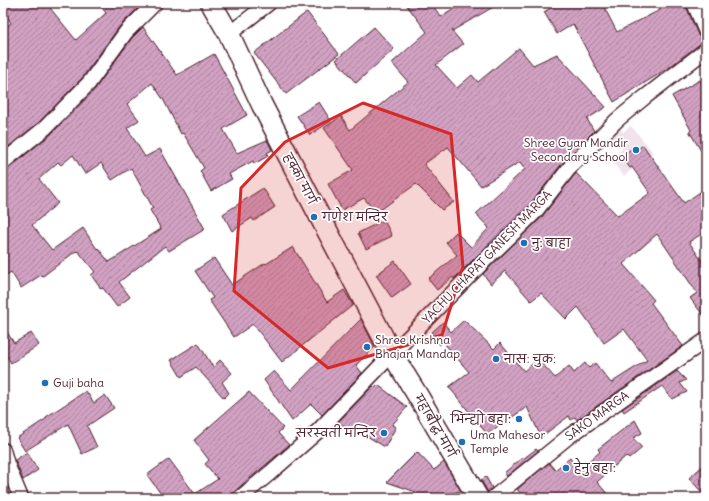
<svg xmlns="http://www.w3.org/2000/svg" width="709" height="501" viewBox="0 0 709 501" font-family="Delius,'Playpen Sans Deva',sans-serif">
  <defs>
    <pattern id="building-hatch" width="6" height="6" patternUnits="userSpaceOnUse"><rect width="6" height="6" fill="#d1a1c1"/><path d="M-1 1l2-2M0 6l6-6M5 7l2-2" fill="none" stroke="#ac839d"/></pattern>
  </defs>
  <rect width="100%" height="100%" fill="#fff"/>
  <filter id="ink" filterUnits="userSpaceOnUse"><feTurbulence type="fractalNoise" baseFrequency=".025" numOctaves="2"/><feDisplacementMap in="SourceGraphic" scale="8" xChannelSelector="R" yChannelSelector="G"/><feConvolveMatrix kernelMatrix="1 2 1 2 8 2 1 2 1" color-interpolation-filters="sRGB"/></filter>
  <g filter="url(#ink)">
    <path fill="#f1e3ec" d="M617,125L623,132L631,126L653,152L624,176L610,159L622,149L608,132Z"/>
    <path fill="url(#building-hatch)" stroke="#4a1f2b" fill-rule="evenodd" d="M14,3H46L76,40L106,13L98,3H143L119,27L82,78L39,122L3,151V29L11,23L3,10Z
      M405,3H431L441,17L464,3H500L452,31L463,44L436,65L457,88L472,75L478,82L519,48L533,65L557,54L606,107L587,119L594,131L564,161L529,206L485,248L454,279L453,277L437,290L428,279L457,255L446,242L456,232L471,247L489,228L476,214L525,169L520,162L481,186L448,147L424,164L454,202L442,210L416,184L376,213L364,198L342,210L328,184L353,170L324,128L341,116L350,130L408,82L392,63L427,32Z
      M559,3H602L617,32L660,10L656,3H686V6L698,35L701,39L706,40V42L701,43L667,69L614,102L573,24L557,34L544,12Z
      M307,12L339,54L286,94L254,53Z
      M143,27L177,75L214,54L247,115L223,129L237,153L267,140L272,150L267,153L268,156L254,164L253,161L229,174L232,179L211,191L200,171L204,168L183,133L181,134L163,99L152,83L127,104L139,120L127,128L145,157L160,149L205,229L169,251L165,246L119,282L130,297L117,307L103,288L101,289L91,275L95,272L78,251L77,252L76,251L43,276L41,275L21,288L11,272L3,277V170L8,169L50,135L95,89L132,38ZM73,155L85,174L101,163L112,180L131,168L153,208L150,210L161,229L109,262L98,248L97,249L83,228L52,250L32,225L58,203L39,179L58,162L61,165Z
      M374,27L394,49L356,83L336,60Z
      M700,80L706,91V159L689,131L691,130L672,96Z
      M319,102L331,121L310,135L297,116Z
      M635,145L638,149L643,145L684,203L706,188V231L689,242L706,267V319L690,298L697,293L657,234L623,264L654,300L651,303L683,346L577,420L575,417L571,420L569,416L541,437L527,407L487,434L449,387L469,372L443,342L440,345L430,334L443,322L451,332L464,320L494,349L500,343L524,371L538,359L555,378L569,366L574,373L585,363L589,368L595,363L611,383L647,360L624,329L604,343L578,307L566,319L541,293L531,301L505,271L491,284L483,274L541,218L576,173L618,216L650,193L632,167L630,168L622,157Z
      M263,188L275,207L254,221L252,218L232,231L223,214Z
      M384,220L392,236L366,249L358,233Z
      M293,247L327,302L344,290L353,305L282,362L253,324L234,337L209,300L213,298L195,271L214,258L232,285L265,263L266,264Z
      M395,261L411,284L392,298L376,275Z
      M361,319L375,347L356,365L362,373L322,415L311,404L292,421L264,380L274,371L291,390Z
      M3,326L14,343L31,333L39,345L11,363L3,350Z
      M198,343L213,367L220,360L232,373L222,382L229,393L224,398L196,367L181,377L171,360Z
      M677,371L686,380L680,383L687,392L672,399L662,386L624,412L622,409Z
      M378,385L407,407L392,425L396,427L385,447L352,427L350,430L338,422L373,386L375,388Z
      M86,391L94,403L105,395L114,408L87,426L97,447L82,454L68,424L25,451L17,438L47,418L46,417Z
      M249,392L283,428L278,433L289,445L235,491L231,498H164L147,475L169,459L195,494L218,479L205,464L209,460L194,440Z
      M635,420L642,433L633,438L642,448L629,459L626,456L597,482L611,498H524L517,489L549,463L555,470L570,458L578,469L600,452L598,449Z
      M536,449L538,451L507,476L504,473L522,458L523,459Z
      M27,452L38,470L23,480L15,460Z
      M417,452L434,470L444,462L461,491L431,498H411L416,492L387,482Z
      M706,463V497L689,478Z
      M486,477L492,488L488,492L481,480Z"/>
    <g fill="none" stroke-linecap="round" stroke-linejoin="round">
      <g stroke="#4a1f2b" stroke-width="17">
        <path id="street" d="M694,3L706,32
          M229,34L269,3
          M3,162L45,128L89,83L126,32L155,3
          M3,450L7,464L21,498
          M240,498L270,473L317,432L392,354L491,254L495,251L535,212L571,166L617,120L645,97L706,50
          M493,498L568,437L706,340"/>
      </g>
      <g stroke="#4a1f2b" stroke-width="23">
        <path id="secondary" d="M211,3L229,34L262,105L309,196L392,354L418,396L478,498"/>
      </g>
      <use href="#street" stroke="#fff" stroke-width="14"/>
      <use href="#secondary" stroke="#fff" stroke-width="20"/>
    </g>
  </g>
  <path fill="#d62828" fill-opacity="0.2" stroke="#d62828" stroke-width="3" stroke-linejoin="round" d="M363,103L451,134L463,267L442,335L328,368L234,291L241,188L285,142Z"/>
  <g fill="#1f6fb2" stroke="#fff" stroke-width="1.5">
    <circle cx="636" cy="150" r="4"/>
    <circle cx="314" cy="217" r="4"/>
    <circle cx="524" cy="243" r="4"/>
    <circle cx="367" cy="347" r="4"/>
    <circle cx="496" cy="359" r="4"/>
    <circle cx="45" cy="383" r="4"/>
    <circle cx="519" cy="419" r="4"/>
    <circle cx="384" cy="433" r="4"/>
    <circle cx="462" cy="442" r="4"/>
    <circle cx="566" cy="468" r="4"/>
  </g>
  <g text-anchor="middle" stroke-width="3.5" stroke-linejoin="round" paint-order="stroke">
    <g font-size="12" fill="#4a1f2b" stroke="#fff" text-anchor="start">
      <text x="628" y="147" text-anchor="end">Shree Gyan Mandir<tspan x="628" dy="14">Secondary School</tspan></text>
      <text x="322" y="221">गणेश मन्दिर</text>
      <text x="532" y="247">नु: बाहा</text>
      <text x="375" y="344">Shree Krishna<tspan x="375" dy="14">Bhajan Mandap</tspan></text>
      <text x="504" y="363">नास: चुक:</text>
      <text x="53" y="387">Guji baha</text>
      <text x="511" y="423" text-anchor="end">भिन्द्यो बहा:</text>
      <text x="376" y="437" text-anchor="end">सरस्वती मन्दिर</text>
      <text x="470" y="439">Uma Mahesor<tspan x="470" dy="14">Temple</tspan></text>
      <text x="574" y="472">हेनु बहा:</text>
    </g>
    <g font-size="12" fill="#4a1f2b" stroke="#fff">
      <text transform="translate(300 179) rotate(62)" y="4">हक्का मार्ग</text>
      <text transform="translate(487 257) rotate(-46)" y="4">YACHU CHAPAT GANESH MARGA</text>
      <text transform="translate(597 416) rotate(-36)" y="4">SAKO MARGA</text>
      <text transform="translate(435 426) rotate(60)" y="4">महाबौद्ध मार्ग</text>
    </g>
  </g>
  <rect width="709" height="501" fill="none" stroke="#fff" stroke-width="16"/>
  <rect x="8" y="8" width="693" height="485" fill="none" stroke="#4a1f2b" stroke-width="1.5" filter="url(#ink)"/>
</svg>
